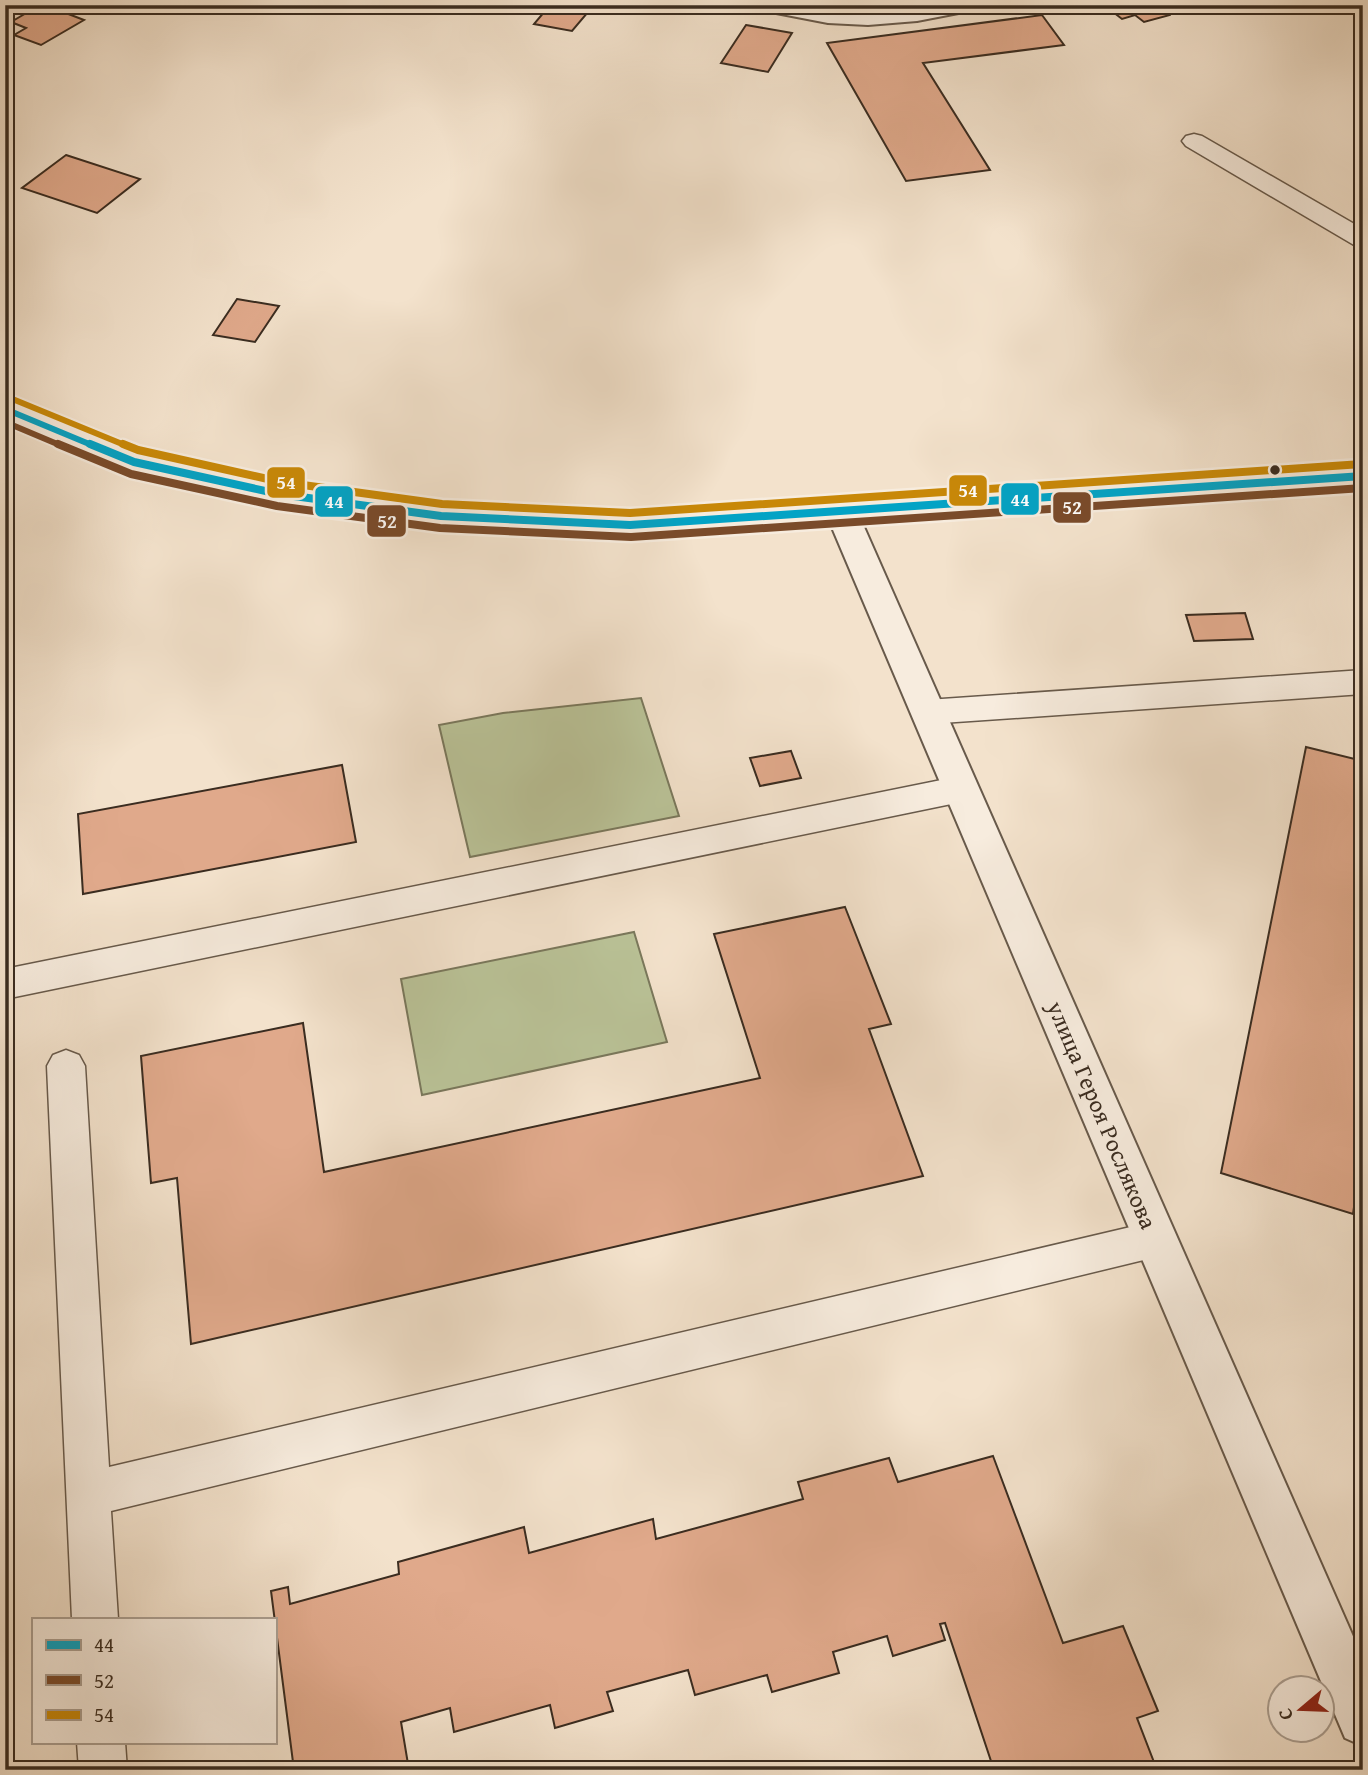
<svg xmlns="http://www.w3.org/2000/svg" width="1368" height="1775" viewBox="0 0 1368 1775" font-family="'Gentium Book Plus',serif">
  <rect width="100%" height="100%" fill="#f3e2cc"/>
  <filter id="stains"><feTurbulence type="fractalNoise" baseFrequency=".00286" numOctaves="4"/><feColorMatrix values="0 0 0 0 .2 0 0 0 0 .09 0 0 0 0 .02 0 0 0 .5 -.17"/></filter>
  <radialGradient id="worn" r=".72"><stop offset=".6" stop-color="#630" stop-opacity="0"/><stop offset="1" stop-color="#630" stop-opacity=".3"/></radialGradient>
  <path fill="#bac398" stroke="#7a785c" stroke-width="2" d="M641,698L679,816L470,857L439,725L503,713Z
    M634,932L667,1042L422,1095L401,979Z"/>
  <path fill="#e0a98b" stroke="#3a2c20" stroke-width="2" d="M40,5H45L84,20L41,45L14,35L26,28L11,22Z
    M550,5H594L572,31L534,24Z
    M1104,5H1197V6L1185,11L1173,8L1170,15L1144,22L1135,15L1122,19Z
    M1042,15L1064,45L923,63L990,170L906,181L827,43Z
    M746,25L792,33L768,72L721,63Z
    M66,155L140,179L97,213L22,188Z
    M237,299L279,306L255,342L213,335Z
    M1245,613L1253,639L1194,641L1186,615Z
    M1306,747L1363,761V1147L1353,1214L1221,1173Z
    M791,751L801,778L760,786L750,758Z
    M342,765L356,842L83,894L78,814Z
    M845,907L891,1024L869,1029L923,1176L191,1344L177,1178L151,1183L141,1056L303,1023L324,1172L760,1078L714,934Z
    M993,1456L1063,1643L1123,1626L1158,1711L1137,1718L1157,1770H994L945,1623L940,1624L945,1640L893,1656L887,1636L833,1652L839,1673L772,1692L767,1675L695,1695L688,1670L607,1692L613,1711L555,1728L550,1705L454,1732L450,1708L401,1722L409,1770H294L271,1591L288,1587L290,1604L399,1574L398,1562L524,1527L529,1553L653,1519L656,1539L803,1499L798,1482L889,1458L898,1482Z"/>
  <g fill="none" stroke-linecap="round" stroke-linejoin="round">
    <g stroke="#685a4b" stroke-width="3">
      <path id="service" d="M1194,134L1202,136L1363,229V248L1354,245L1186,146L1182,141L1186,136Z
        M1363,670V694L927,724L916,720L911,712L916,704L927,700Z
        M961,776L973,780L978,789L973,798L961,802L5,999V969Z
        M66,1050L79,1055L85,1066L109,1467L1156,1221L1170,1226L1176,1239L1170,1252L1156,1257L111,1511L118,1619H72L47,1066L53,1055Z
        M77,1742H125L127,1770H79Z"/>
    </g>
    <g stroke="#685a4b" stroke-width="4">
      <path id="minor" d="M759,5H807L852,11L922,5H977L974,10L917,21L868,25L828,23L771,12L762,10Z
        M841,500L852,503L857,511L1363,1659V1746L1345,1738L825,511L830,503Z"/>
    </g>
    <g stroke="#685a4b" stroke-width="4">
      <path id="tertiary" d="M5,399L142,453L279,483L441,505L630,514L1363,466V487L630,536L441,527L279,505L134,472L5,421Z"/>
    </g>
    <use href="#service" fill="#f7ecde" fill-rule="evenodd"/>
    <use href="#minor" fill="#f7ecde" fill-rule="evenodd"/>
    <use href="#tertiary" fill="#f7ecde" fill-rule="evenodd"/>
    <g stroke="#f7ecde" stroke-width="10">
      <path id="bus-1-far1" d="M5,409L94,446"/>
    </g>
    <g stroke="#f7ecde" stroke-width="13">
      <path id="bus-1" d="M90,444L134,462L279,494L441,516L630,525L1363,476"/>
    </g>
    <g stroke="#f7ecde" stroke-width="10">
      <path id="bus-2-far1" d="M5,422L62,446"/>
    </g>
    <g stroke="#f7ecde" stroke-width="13">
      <path id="bus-2" d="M58,444L131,474L277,506L440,528L631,537L1363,488"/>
    </g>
    <g stroke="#f7ecde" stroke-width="10">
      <path id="bus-3-far1" d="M10,398L127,446"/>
    </g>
    <g stroke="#f7ecde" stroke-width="13">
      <path id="bus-3" d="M123,444L138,450L281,482L442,504L630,513L1362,464"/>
    </g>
    <use href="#bus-1-far1" stroke="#03a3c5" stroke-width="6"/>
    <use href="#bus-1" stroke="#03a3c5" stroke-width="8"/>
    <use href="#bus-2-far1" stroke="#7a4b2a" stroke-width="6"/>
    <use href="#bus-2" stroke="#7a4b2a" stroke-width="8"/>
    <use href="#bus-3-far1" stroke="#c88808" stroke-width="6"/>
    <use href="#bus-3" stroke="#c88808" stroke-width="8"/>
  </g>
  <circle fill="#3a2c20" stroke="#f7ecde" stroke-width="2.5" cx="1275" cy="470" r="6"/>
  <g text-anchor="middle" stroke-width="5" stroke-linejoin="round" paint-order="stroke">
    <g font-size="24" fill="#3a2c20" stroke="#f7ecde">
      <text transform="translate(1102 1115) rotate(67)" y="8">улица Героя Рослякова</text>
    </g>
  </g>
  <g stroke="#f7ecde" stroke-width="2.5">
    <rect x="266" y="466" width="40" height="33" rx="7" fill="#c88808"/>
    <rect x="948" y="474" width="40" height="33" rx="7" fill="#c88808"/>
    <rect x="1000" y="482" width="40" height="34" rx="7" fill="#03a3c5"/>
    <rect x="314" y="485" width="40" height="33" rx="7" fill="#03a3c5"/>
    <rect x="1052" y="491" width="40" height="33" rx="7" fill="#7a4b2a"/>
    <rect x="366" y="504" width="41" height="34" rx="7" fill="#7a4b2a"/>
  </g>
  <g font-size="19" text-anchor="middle" font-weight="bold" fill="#fff">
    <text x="286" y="489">54</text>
    <text x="968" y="497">54</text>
    <text x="1020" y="506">44</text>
    <text x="334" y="508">44</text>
    <text x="1072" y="514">52</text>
    <text x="387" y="528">52</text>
  </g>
  <rect width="1368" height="1775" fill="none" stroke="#f3e2cc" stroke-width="28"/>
  <rect x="7" y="7" width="1354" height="1761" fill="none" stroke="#3a2c20" stroke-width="3.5"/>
  <rect x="14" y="14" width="1340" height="1747" fill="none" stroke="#3a2c20" stroke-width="2"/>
  <rect x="32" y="1618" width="245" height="126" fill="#f7ecde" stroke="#ab9f92" stroke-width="2"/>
  <rect x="46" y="1640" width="35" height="10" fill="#03a3c5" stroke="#ab9f92" stroke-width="2"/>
  <text x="94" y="1652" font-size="21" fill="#3a2c20">44</text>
  <rect x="46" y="1675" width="35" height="10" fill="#7a4b2a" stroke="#ab9f92" stroke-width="2"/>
  <text x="94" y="1688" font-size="21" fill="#3a2c20">52</text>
  <rect x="46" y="1710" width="35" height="10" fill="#c88808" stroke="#ab9f92" stroke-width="2"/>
  <text x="94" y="1722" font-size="21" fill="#3a2c20">54</text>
  <g transform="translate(1301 1709) rotate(251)"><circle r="33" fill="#f7ecde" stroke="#ab9f92" stroke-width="2"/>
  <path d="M0-5L12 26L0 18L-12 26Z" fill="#8f2418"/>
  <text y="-10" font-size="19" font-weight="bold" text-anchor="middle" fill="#3a2c20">С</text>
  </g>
  <rect width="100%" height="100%" filter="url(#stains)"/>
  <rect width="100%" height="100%" fill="url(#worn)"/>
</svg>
